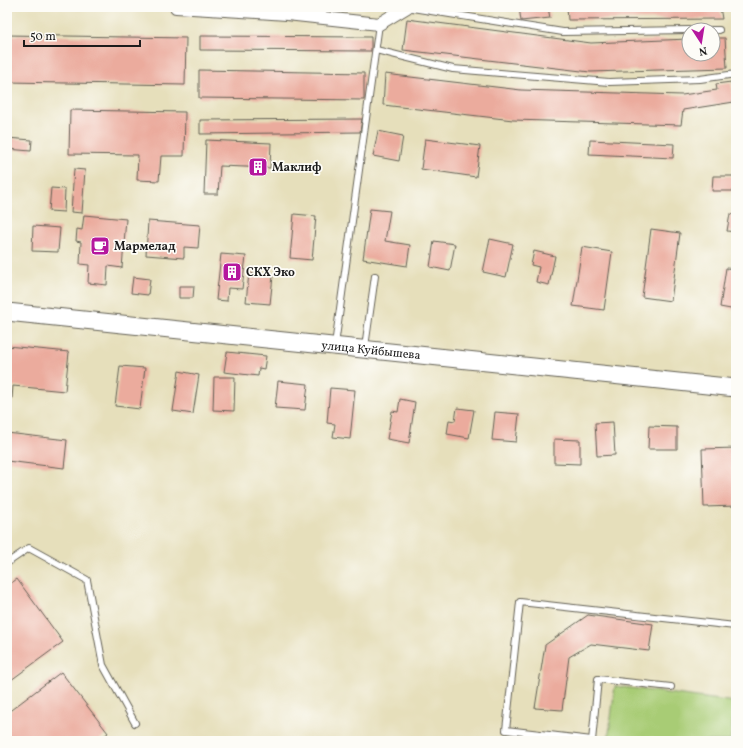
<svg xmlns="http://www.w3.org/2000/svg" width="743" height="748" font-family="Vollkorn,serif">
<rect width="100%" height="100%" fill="#fdfcf7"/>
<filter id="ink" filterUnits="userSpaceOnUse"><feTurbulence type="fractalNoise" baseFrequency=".025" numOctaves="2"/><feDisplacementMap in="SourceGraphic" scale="8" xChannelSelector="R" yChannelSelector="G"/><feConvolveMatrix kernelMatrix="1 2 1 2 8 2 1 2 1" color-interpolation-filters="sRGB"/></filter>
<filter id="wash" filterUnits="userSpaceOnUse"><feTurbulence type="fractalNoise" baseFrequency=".012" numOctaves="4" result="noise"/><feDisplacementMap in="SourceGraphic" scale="16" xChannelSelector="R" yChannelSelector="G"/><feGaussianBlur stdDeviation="0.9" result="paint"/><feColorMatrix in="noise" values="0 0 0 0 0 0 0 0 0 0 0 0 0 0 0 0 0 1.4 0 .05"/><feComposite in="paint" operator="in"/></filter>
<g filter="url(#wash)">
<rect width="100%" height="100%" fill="#e6dfbb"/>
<polygon fill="#a8cc75" stroke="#627448" points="615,686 735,702 730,741 608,741"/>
<g id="blocks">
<g fill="#ebab9d">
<polygon points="519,7 548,7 550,18 521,21"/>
<polygon points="567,7 720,7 722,19 568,20"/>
<polygon points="407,19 591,43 689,39 689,54 713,54 713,38 725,38 727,68 590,72 403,50"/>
<polygon points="7,35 186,38 185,85 7,82"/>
<polygon points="200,36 371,37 371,51 200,50"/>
<polygon points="199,70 364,73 364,100 199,98"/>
<polygon points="385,74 521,90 682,95 717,90 716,84 731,82 734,102 683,110 681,125 513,120 383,105"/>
<polygon points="70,110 185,112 184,156 161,156 159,181 137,180 138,155 69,154"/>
<polygon points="362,119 360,132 200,134 200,120"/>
<polygon points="378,131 403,136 399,161 373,156"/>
<polygon points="7,138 32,140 31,151 7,149"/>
<polygon points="425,139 480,146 476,177 421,169"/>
<polygon points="206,140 271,143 270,168 220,166 218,194 204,194"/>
<polygon points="590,140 674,144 673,158 589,154"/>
<polygon points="74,169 85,170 82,213 71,212"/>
<polygon points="713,176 736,176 736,191 712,191"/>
<polygon points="51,188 65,189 64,212 49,211"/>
<polygon points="370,209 390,211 385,241 410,245 407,266 363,259"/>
<polygon points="294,214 316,216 312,260 290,258"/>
<polygon points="730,214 736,215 736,232 727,231"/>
<polygon points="84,215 126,219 122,268 108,266 107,285 88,283 89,265 80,264 81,242 76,241 77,229 82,230"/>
<polygon points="148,221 200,225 198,248 184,247 184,258 146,255"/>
<polygon points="33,226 60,228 58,252 32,251"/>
<polygon points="651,229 680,233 671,301 642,297"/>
<polygon points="490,239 513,244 506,277 483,272"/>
<polygon points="434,241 455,244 450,271 430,267"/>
<polygon points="582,247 612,252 604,310 573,306"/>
<polygon points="534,251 555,256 549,285 536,282 539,267 531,265"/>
<polygon points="221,254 246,256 242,289 228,288 227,301 216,300"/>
<polygon points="726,268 736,269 736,310 720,307"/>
<polygon points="249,273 273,276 270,304 246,302"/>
<polygon points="133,277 150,279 148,295 131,293"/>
<polygon points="179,286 194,286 193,298 179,298"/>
<polygon points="7,346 69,352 65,391 13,386 12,399 7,398"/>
<polygon points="227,352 266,356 264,369 259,368 258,376 224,372"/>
<polygon points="120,366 145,368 140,409 115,406"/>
<polygon points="179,371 199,375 193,414 173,411"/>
<polygon points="214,377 235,377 234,411 213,410"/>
<polygon points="278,381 308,384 305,410 275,408"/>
<polygon points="330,388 355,390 350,439 333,437 335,424 327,423"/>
<polygon points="400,399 415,402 409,443 387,439 392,411 398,412"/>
<polygon points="457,408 474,410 469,438 447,434 449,420 455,421"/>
<polygon points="495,412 519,414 516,442 492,440"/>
<polygon points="613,422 615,455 597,456 595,423"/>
<polygon points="649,426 677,427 677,449 648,449"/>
<polygon points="7,433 67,440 64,468 7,461"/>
<polygon points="554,439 580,440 580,464 554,463"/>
<polygon points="736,448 736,506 704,507 702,449"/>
<polygon points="17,579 63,642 7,683 7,586"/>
<polygon points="588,615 653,624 649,651 591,644 569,657 562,710 535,708 545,645"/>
<polygon points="61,672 108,733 98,741 7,741 7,713"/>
</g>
</g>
</g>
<g filter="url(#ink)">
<use href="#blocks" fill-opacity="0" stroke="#636054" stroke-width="1"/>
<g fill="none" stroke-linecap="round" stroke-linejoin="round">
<g stroke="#636054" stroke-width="8">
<g id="lane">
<polyline points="406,7 563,32 689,30"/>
<polyline points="733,7 736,22"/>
<polyline points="709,30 719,30"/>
<polyline points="376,50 453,69 609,82 700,79 736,74"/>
<polyline points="335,345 379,24"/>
<polyline points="365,347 375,276"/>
<polyline points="7,563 29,548 87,580 103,665 135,723"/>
<polyline points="592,740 506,730 520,602 735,626"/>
<polyline points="592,741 598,679 671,687"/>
</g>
</g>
<g stroke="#636054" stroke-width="14">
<polyline id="street" points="176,7 287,14 379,24 407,7"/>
</g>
<g stroke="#636054" stroke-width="19">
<g id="secondary">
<path id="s1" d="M7 312 736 388"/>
</g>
</g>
<use href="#lane" stroke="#fff" stroke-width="6"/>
<use href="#street" stroke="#fff" stroke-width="12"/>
<use href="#secondary" stroke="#fff" stroke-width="17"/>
</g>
</g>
<defs>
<g id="building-square" transform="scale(1)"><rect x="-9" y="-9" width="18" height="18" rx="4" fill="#b5179e" stroke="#fdfcf7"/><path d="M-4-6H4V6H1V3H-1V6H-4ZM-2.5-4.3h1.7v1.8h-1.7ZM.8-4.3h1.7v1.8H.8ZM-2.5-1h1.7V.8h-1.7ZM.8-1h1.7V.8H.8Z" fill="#fff"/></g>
<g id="cafe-square" transform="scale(1)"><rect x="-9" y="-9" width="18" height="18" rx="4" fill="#b5179e" stroke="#fdfcf7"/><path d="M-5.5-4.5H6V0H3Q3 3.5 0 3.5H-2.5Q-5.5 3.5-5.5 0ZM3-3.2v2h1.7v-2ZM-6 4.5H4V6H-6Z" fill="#fff"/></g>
</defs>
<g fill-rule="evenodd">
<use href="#building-square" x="258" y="167"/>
<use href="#cafe-square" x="100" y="246"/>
<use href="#building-square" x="232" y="272"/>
</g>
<g text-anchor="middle" stroke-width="3.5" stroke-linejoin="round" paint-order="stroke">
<g font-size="12" font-weight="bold" fill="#1c1c1c" stroke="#fdfcf7" text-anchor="start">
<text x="272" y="171">Маклиф</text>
<text x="114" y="250">Мармелад</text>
<text x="246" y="276">СКХ Эко</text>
</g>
<g font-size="12" fill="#1c1c1c" stroke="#fdfcf7">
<text dy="4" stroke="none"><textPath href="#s1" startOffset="366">улица Куйбышева</textPath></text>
</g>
</g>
<rect width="743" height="748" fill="none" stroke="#fdfcf7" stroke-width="24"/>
<g transform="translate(701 42) rotate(168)"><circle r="19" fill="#fdfcf7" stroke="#a3a29f"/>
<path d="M0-3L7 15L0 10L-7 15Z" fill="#b5179e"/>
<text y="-6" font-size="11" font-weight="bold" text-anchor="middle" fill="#1c1c1c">N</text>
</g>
<path d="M24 40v6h116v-6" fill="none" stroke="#1c1c1c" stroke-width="2"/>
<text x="30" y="40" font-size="12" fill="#1c1c1c" stroke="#fdfcf7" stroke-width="3" paint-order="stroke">50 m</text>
</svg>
